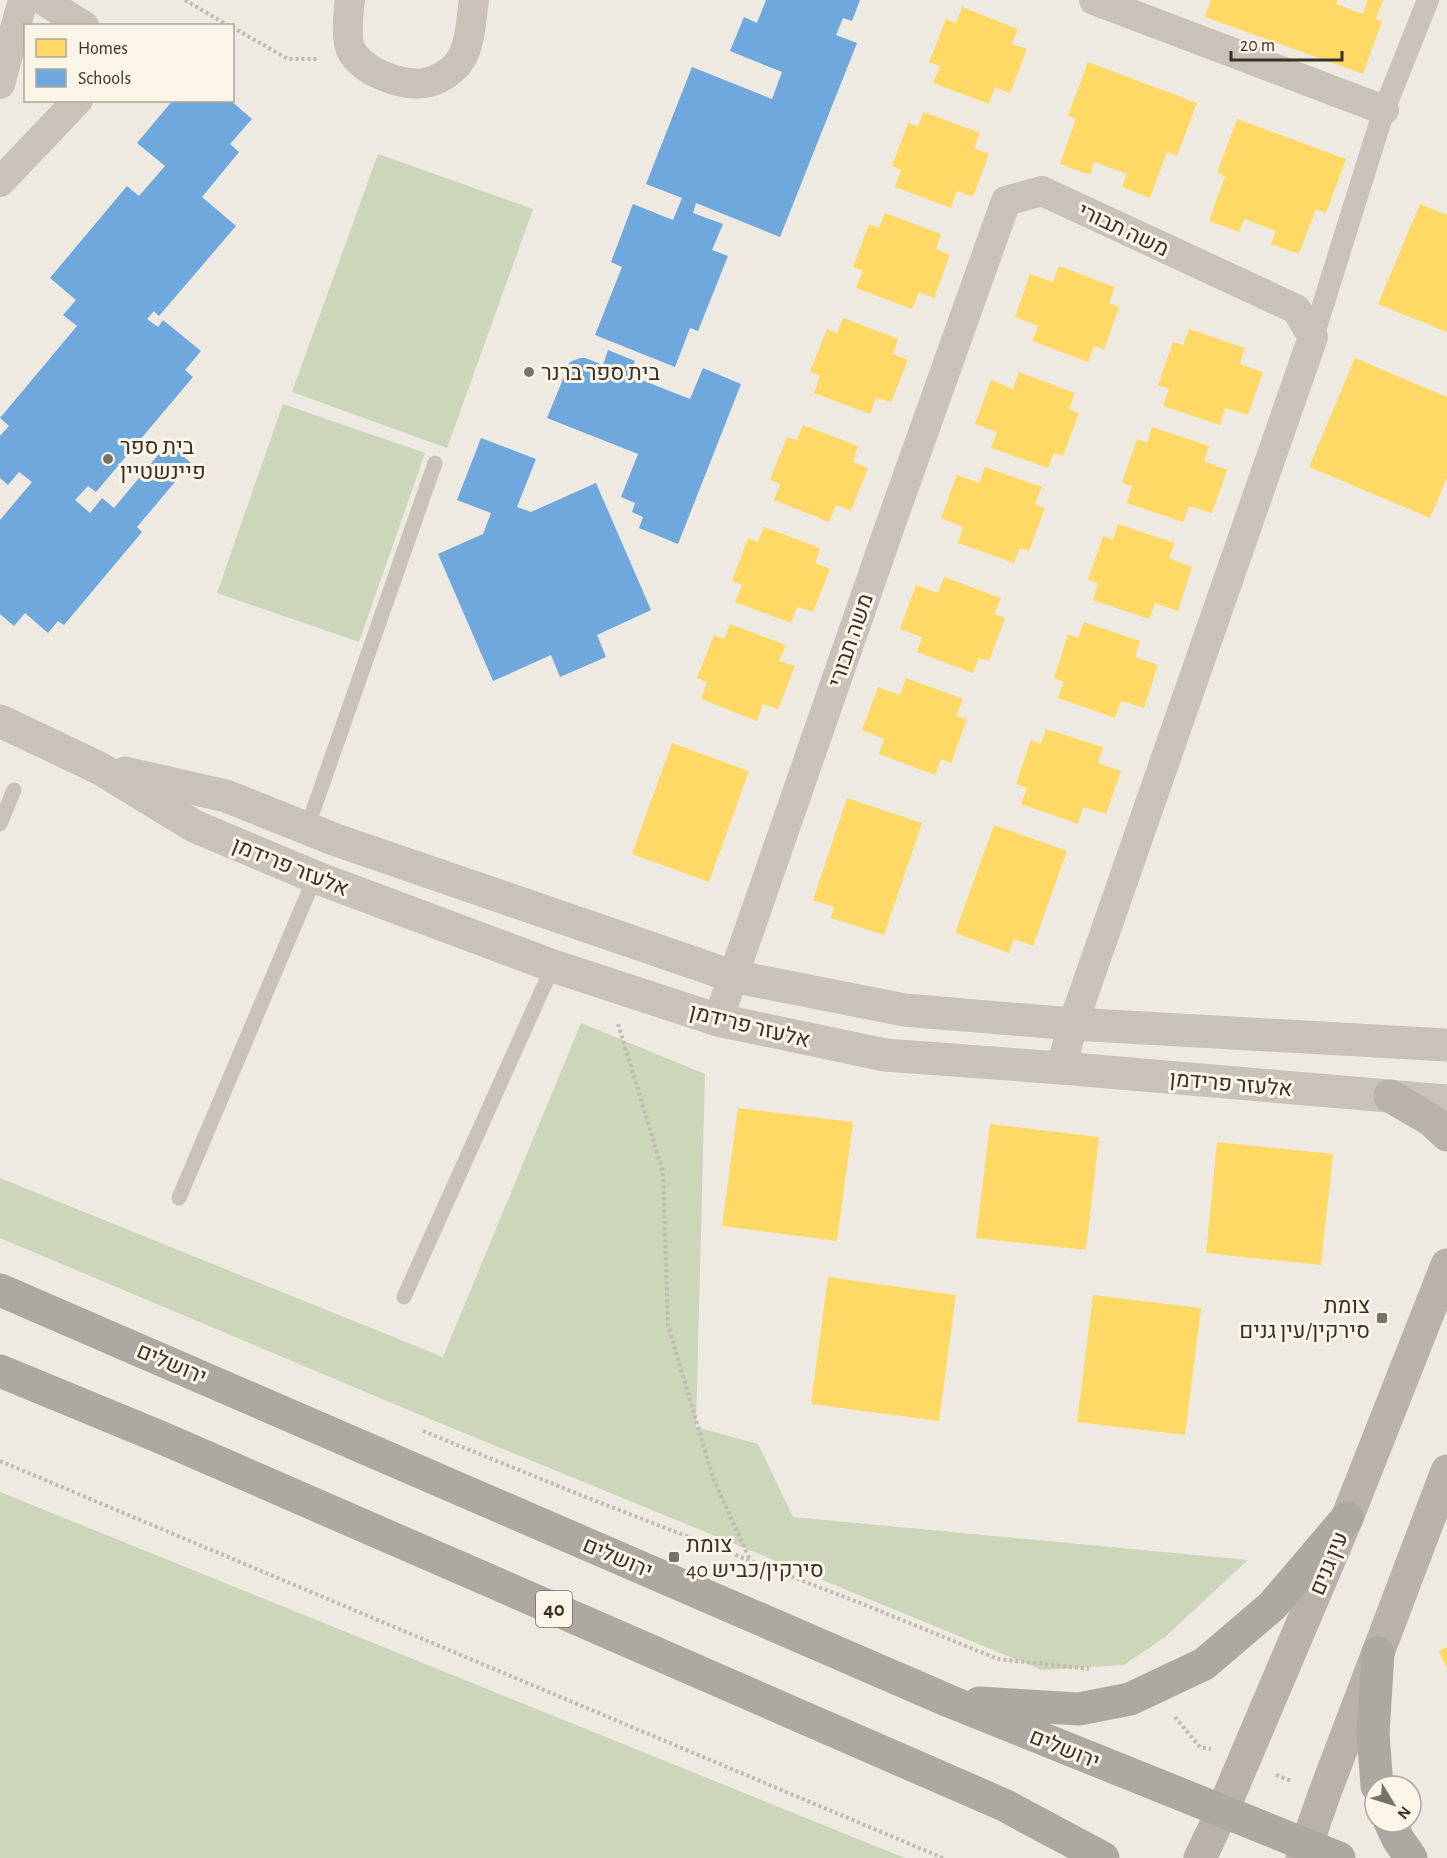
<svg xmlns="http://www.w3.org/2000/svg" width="1447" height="1858" font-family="'Alegreya Sans',Heebo,sans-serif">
<rect width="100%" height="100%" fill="#eeeae1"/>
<g fill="#ccd6b9">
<polygon points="378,154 533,209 447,448 292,392"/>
<polygon points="283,404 425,453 359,642 217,593"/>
<polygon points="581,1023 705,1074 696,1427 758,1444 793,1517 1248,1560 1165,1637 1124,1665 1042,1670 418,1414 0,1238 0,1178 443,1357"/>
<polygon points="0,1492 905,1858 0,1858"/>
</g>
<g fill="#ffd966">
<polygon points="1211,0 1338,0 1336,4 1363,14 1368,0 1383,0 1376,19 1382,21 1363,74 1205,17"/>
<polygon points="962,7 1018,29 1012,44 1027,49 1010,93 995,87 989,104 933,83 940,66 929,62 946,19 956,23"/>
<polygon points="1088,62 1197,103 1177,156 1167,152 1150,198 1122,187 1127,174 1094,162 1090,175 1060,164 1076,119 1068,116"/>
<polygon points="924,112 980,133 974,148 989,154 973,197 957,191 951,208 895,187 901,170 892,166 908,123 918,126"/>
<polygon points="1237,119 1346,159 1326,213 1316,209 1299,254 1271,244 1276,231 1244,219 1239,232 1209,221 1225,176 1217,173"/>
<polygon points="1420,204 1447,215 1447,332 1378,304"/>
<polygon points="885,213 941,234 936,249 950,255 934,298 919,292 912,309 856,288 863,271 853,267 869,224 879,228"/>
<polygon points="1059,266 1115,287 1109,303 1119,307 1104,350 1094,346 1088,362 1032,341 1038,326 1015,317 1030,274 1053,282"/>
<polygon points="843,318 898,339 893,354 908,360 891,402 876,398 870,414 814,393 820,376 810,372 827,329 837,333"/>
<polygon points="1189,329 1245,348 1240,364 1263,372 1248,415 1225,408 1220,425 1163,406 1169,389 1158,385 1173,342 1183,345"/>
<polygon points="1355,358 1447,397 1447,478 1430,518 1309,467"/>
<polygon points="1019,372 1075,393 1069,409 1079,413 1063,456 1054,453 1048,468 991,448 997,432 975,424 991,380 1013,389"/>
<polygon points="803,425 858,446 853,462 868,468 851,511 836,505 829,522 774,500 780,484 770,480 787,437 797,440"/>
<polygon points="1152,427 1209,446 1204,461 1227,470 1212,513 1189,506 1183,522 1127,503 1132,486 1122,483 1137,439 1147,443"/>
<polygon points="985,467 1042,487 1035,504 1045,508 1029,551 1020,548 1014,563 958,543 963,527 941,518 957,475 979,483"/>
<polygon points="1118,524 1175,543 1169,558 1192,567 1178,611 1155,603 1149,619 1093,600 1098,583 1088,580 1103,536 1113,540"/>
<polygon points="764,527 820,548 815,563 830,569 813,612 797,607 791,623 735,602 742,585 732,581 748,538 758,542"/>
<polygon points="944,577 1001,598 994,614 1005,618 989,661 979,658 973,673 917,652 922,637 900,629 916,585 938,593"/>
<polygon points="1084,622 1140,641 1135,657 1158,665 1144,708 1121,701 1115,718 1058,698 1064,682 1054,678 1068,634 1078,638"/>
<polygon points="730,624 786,645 779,661 795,666 778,709 763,704 757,721 701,699 707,682 697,678 714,635 724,639"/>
<polygon points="906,678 963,699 956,716 967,719 951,763 941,759 935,775 879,754 884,739 862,730 878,687 900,695"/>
<polygon points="1046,729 1103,747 1098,763 1121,771 1106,814 1083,807 1078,824 1021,804 1027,788 1016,784 1031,740 1041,744"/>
<polygon points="672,743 749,771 709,882 632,854"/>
<polygon points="847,798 922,823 884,935 831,918 834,907 813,900"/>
<polygon points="994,825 1067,851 1033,946 1014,939 1009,953 955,933"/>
<polygon points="738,1108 853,1122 837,1241 722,1226"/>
<polygon points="990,1124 1099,1137 1086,1250 976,1238"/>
<polygon points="1217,1142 1333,1154 1321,1265 1206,1253"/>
<polygon points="828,1277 956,1295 939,1421 811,1404"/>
<polygon points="1093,1295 1201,1308 1185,1435 1077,1422"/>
<polygon points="1447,1647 1447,1669 1439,1651"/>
</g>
<g fill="#6fa8dc">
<polygon points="766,0 860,0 852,21 843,18 836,35 857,43 780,237 696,203 693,213 723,224 712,250 728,256 698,331 690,328 675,367 595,335 622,267 611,262 633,204 673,220 682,198 646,184 692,67 772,99 782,72 730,51 744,17 757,23"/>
<polygon points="173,100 230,100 252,119 230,144 239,152 202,197 236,226 159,316 154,311 147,319 158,327 163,320 201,351 185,370 193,377 96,492 88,486 75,500 90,513 102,498 114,508 168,443 191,463 137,527 142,532 64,625 58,621 48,633 25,613 14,626 0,614 0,520 32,482 19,472 8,485 0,478 0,436 9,426 0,418 77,326 63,315 76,300 50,278 127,186 139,196 165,166 137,143"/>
<polygon points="608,350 635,361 629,375 690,399 703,368 741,384 678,544 639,528 643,517 632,512 635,503 621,497 638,454 547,418 570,362 580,358 585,358 603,365"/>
<polygon points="481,438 536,459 517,507 531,512 596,483 651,610 597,635 606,657 560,677 551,655 493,681 438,554 483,534 491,513 457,500"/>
</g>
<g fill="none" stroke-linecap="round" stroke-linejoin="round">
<g stroke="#c0bab2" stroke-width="4" stroke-dasharray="3 3" stroke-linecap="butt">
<polyline points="185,0 229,26"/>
<polyline points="232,27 288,59 319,59"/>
<polyline points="618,1024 663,1172 668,1325 713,1478 750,1560"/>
<polyline points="423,1431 588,1498 860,1603 998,1659 1089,1669"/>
<polyline points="0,1461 943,1858"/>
<polyline points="1175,1717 1200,1747 1211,1749"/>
<polyline points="1276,1775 1291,1781"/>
</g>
<g stroke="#c8c2b9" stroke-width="15">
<polyline points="0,824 14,790"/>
<polyline points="307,828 435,463"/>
<polyline points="179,1198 315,877"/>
<polyline points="404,1297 553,966"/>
</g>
<polyline stroke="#c8c2b9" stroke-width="22" points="1313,337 1384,110 1428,0"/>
<g stroke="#c8c2b9" stroke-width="30">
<polyline points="43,0 84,26"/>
<path d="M350 0C348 11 346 41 351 50 362 72 401 86 424 83 438 81 454 71 461 59 471 43 471 18 474 0"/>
<polyline points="1094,0 1384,110"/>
<polyline points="0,84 23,0"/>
<polyline points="0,182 78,100"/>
<polyline points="718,1020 891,523 1006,201 1042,191 1296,309 1313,337 1073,1024 1061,1068"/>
</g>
<g stroke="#c8c2b9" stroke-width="33">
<polyline points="0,721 99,768 194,826 315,877 553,966 718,1020 885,1055 1061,1068 1447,1101"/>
<polyline points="125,773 226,796 336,840 732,976 904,1010 1073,1024 1447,1045"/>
</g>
<g stroke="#b8b2aa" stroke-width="33">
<polyline points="1390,1096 1431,1120 1447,1135"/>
<polyline points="1200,1858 1222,1812 1347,1518 1447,1265"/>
<polyline points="1302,1858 1324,1795 1447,1471"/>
</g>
<g stroke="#ada8a0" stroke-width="33">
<polyline points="0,1290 949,1701 1339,1858"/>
<polyline points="0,1371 160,1437 1004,1805 1103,1858"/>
<polyline points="979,1703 1079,1709 1130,1699 1204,1664 1272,1606 1347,1518"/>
<polyline points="1377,1786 1373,1734 1378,1653"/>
<polyline points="1390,1822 1398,1839 1411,1858"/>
</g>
</g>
<g fill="#787168" stroke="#fbf5e8" stroke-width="2">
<circle cx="529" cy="372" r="6"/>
<circle cx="108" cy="459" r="6"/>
<rect x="1376" y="1312" width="12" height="12" rx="3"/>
<rect x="668" y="1551" width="12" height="12" rx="3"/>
</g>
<g text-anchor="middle" stroke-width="6" stroke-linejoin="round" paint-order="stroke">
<rect fill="#fbf5e8" stroke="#736b61" stroke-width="1.5" x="536" y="1591" width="36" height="36" rx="4.5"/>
<g font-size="21" font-weight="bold" fill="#393027">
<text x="554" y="1616">40</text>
</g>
<g font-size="22" fill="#393027" stroke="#fbf5e8">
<text transform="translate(1124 229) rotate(25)" y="8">משה תבורי</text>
<text transform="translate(850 640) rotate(-71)" y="8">משה תבורי</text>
<text transform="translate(291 866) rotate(22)" y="8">אלעזר פרידמן</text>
<text transform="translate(750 1025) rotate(14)" y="8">אלעזר פרידמן</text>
<text transform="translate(1231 1083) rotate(5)" y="8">אלעזר פרידמן</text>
<text transform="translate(172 1363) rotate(23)" y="8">ירושלים</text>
<text transform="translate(618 1557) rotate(23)" y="8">ירושלים</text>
<text transform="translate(1328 1563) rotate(-67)" y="8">עין גנים</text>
<text transform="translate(1065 1748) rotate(22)" y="8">ירושלים</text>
</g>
<g font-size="22" fill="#393027" stroke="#fbf5e8" text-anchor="start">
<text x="541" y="380">בית ספר ברנר</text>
<text x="120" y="454">בית ספר<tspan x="120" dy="25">פיינשטיין</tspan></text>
<text x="1370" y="1313" text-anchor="end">צומת<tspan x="1370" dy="25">סירקין/עין גנים</tspan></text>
<text x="686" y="1552">צומת<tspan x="686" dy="25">סירקין/כביש 40</tspan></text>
</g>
</g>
<rect x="24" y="24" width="210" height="78" fill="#fbf5e8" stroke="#ada69b" stroke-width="1.5"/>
<rect x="36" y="39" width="30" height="18" fill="#ffd966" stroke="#ada69b" stroke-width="1.5"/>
<text x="78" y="54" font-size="18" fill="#393027">Homes</text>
<rect x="36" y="69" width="30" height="18" fill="#6fa8dc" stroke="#ada69b" stroke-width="1.5"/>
<text x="78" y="84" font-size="18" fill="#393027">Schools</text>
<g transform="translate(1393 1804) rotate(128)"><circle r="28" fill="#fbf5e8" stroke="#ada69b" stroke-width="1.5"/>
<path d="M0-4.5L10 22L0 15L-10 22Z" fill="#787168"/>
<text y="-9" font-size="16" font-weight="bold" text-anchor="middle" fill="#393027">N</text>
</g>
<path d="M1231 51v9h111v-9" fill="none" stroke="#393027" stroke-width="3"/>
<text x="1240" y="51" font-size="18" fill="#393027" stroke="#fbf5e8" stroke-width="4.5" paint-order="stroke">20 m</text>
</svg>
